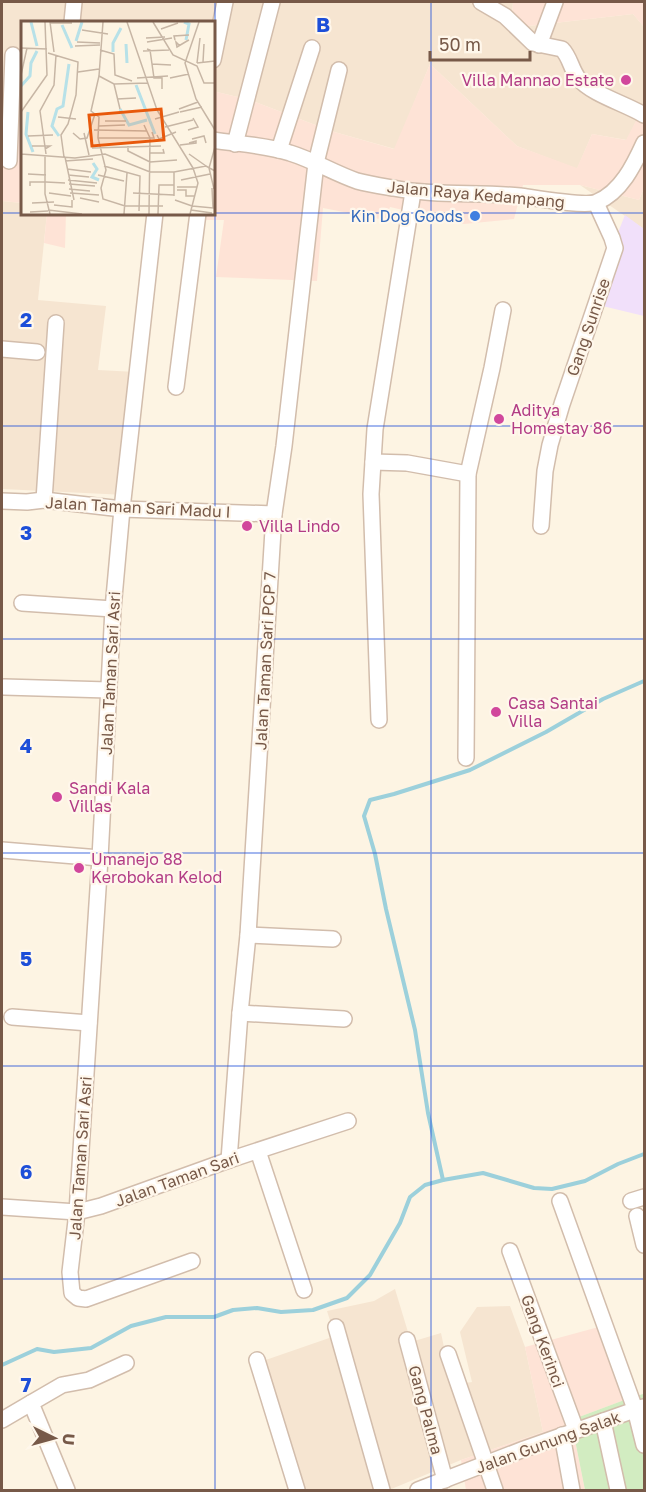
<svg xmlns="http://www.w3.org/2000/svg" width="646" height="1492" font-family="'Golos Text',sans-serif">
<rect width="100%" height="100%" fill="#fdf4e3"/>
<g fill="#f6e5d1">
<polygon points="2,2 513,2 511,28 633,14 644,27 644,105 627,140 592,134 577,169 517,146 430,64 395,149 331,131 250,100 213,91 213,22 22,22 22,117 2,120"/>
<polygon points="580,185 639,200 644,188 644,229"/>
<polygon points="2,201 22,203 22,213 47,213 38,300 106,306 98,370 136,372 126,495 2,489"/>
<polygon points="395,1289 411,1342 441,1333 452,1385 472,1382 460,1332 477,1307 510,1306 525,1347 543,1432 461,1460 389,1490 294,1490 257,1363 335,1336 327,1311 374,1301"/>
</g>
<g fill="#fee3d6">
<polygon points="513,2 644,2 644,27 633,14 511,28"/>
<polygon points="430,64 517,146 577,168 592,134 626,140 644,105 644,188 639,200 580,185 523,185 514,219 464,224 390,207 385,220 323,208 317,281 216,277 224,220 195,220 196,213 213,213 213,91 250,100 331,131 394,149"/>
<polygon points="22,117 22,203 2,201 2,120"/>
<polygon points="47,213 66,213 65,248 44,243"/>
<polygon points="606,1325 627,1399 571,1420 585,1490 466,1490 461,1460 543,1432 525,1347"/>
</g>
<polygon fill="#f1e0fa" points="625,215 644,229 644,316 590,303"/>
<polygon fill="#d2ecc1" points="643,1394 644,1400 644,1490 585,1490 571,1420 627,1399"/>
<g fill="none" stroke-linecap="round" stroke-linejoin="round">
<g stroke="#9cd0db" stroke-width="4">
<polyline points="443,1180 428,1113 415,1030 386,909 375,854 364,816 370,800 394,794 470,770 546,732 603,699 644,681"/>
<polyline points="2,1365 37,1349 54,1352 91,1348 131,1326 166,1317 214,1317 233,1310 257,1308 281,1312 313,1310 347,1298 370,1275 400,1223 410,1197 425,1185 443,1180 483,1173 534,1188 552,1189 585,1181 618,1164 644,1154"/>
</g>
<g stroke="#d2bdac" stroke-width="18">
<g id="minor">
<path d="M481 2 505 16 533 43 562 49C570 57 571 69 578 78 593 95 624 103 644 115"/>
<polyline points="72,22 74,2"/>
<polyline points="539,45 555,2"/>
<polyline points="213,60 225,2"/>
<path d="M213 140C238 144 266 145 290 153 313 160 334 173 357 181 368 184 381 186 393 188 435 196 478 192 520 196 535 198 586 207 597 202 621 192 634 165 644 143"/>
<polyline points="235,144 272,2"/>
<polyline points="279,150 312,48"/>
<polyline points="9,161 13,55"/>
<polyline points="155,213 122,509 113,609 100,858 77,1212 70,1272 72,1293 78,1298 86,1299 192,1261"/>
<polyline points="2,349 37,352"/>
<polyline points="176,387 198,213"/>
<polyline points="373,462 407,463 468,474"/>
<polyline points="44,500 56,323"/>
<polyline points="2,501 27,502 44,500 122,509 274,514"/>
<polyline points="541,526 545,471 550,445 562,404 615,248 612,238 596,203"/>
<polyline points="22,603 113,609"/>
<polyline points="4,687 108,690"/>
<polyline points="379,720 371,494 375,429 413,192"/>
<polyline points="466,758 468,474 492,368 503,310"/>
<polyline points="2,850 100,858"/>
<polyline points="248,935 333,939"/>
<polyline points="240,1013 344,1019"/>
<polyline points="12,1017 89,1023"/>
<polyline points="258,1151 304,1290"/>
<polyline points="229,1160 240,1013 248,935 274,514 284,446 316,163 339,70"/>
<polyline points="560,1201 635,1409 644,1445"/>
<polyline points="631,1201 644,1197"/>
<polyline points="2,1207 77,1212 101,1206 229,1160 348,1121"/>
<polyline points="637,1216 644,1245"/>
<polyline points="510,1251 576,1430"/>
<polyline points="336,1327 382,1490"/>
<polyline points="407,1340 445,1480"/>
<polyline points="448,1354 495,1490"/>
<polyline points="257,1360 297,1490"/>
<polyline points="2,1420 31,1403"/>
<polyline points="603,1421 618,1490"/>
<polyline points="562,1435 572,1490"/>
<polyline points="67,1490 31,1403 62,1385 89,1380 126,1363"/>
<polyline points="418,1490 524,1449 643,1407"/>
</g>
</g>
<use href="#minor" stroke="#fff" stroke-width="15"/>
</g>
<path fill="none" stroke="#1d4ed8" stroke-width="1.5" stroke-opacity="0.55" d="M215 2V1490M431 2V1490M2 213H644M2 426H644M2 639H644M2 853H644M2 1066H644M2 1279H644"/>
<g fill="#d1479c" stroke="#fff7eb" stroke-width="2">
<circle cx="626" cy="80" r="6"/>
<circle cx="499" cy="419" r="6"/>
<circle cx="247" cy="526" r="6"/>
<circle cx="496" cy="712" r="6"/>
<circle cx="57" cy="797" r="6"/>
<circle cx="79" cy="868" r="6"/>
</g>
<circle fill="#3f7fe0" stroke="#fff7eb" stroke-width="2" cx="475" cy="216" r="6"/>
<g text-anchor="middle" stroke-width="4.5" stroke-linejoin="round" paint-order="stroke">
<g font-size="16" fill="#b23c85" stroke="#fff7eb" text-anchor="start">
<text x="614" y="86" text-anchor="end">Villa Mannao Estate</text>
<text x="511" y="416">Aditya<tspan x="511" dy="18">Homestay 86</tspan></text>
<text x="259" y="532">Villa Lindo</text>
<text x="508" y="709">Casa Santai<tspan x="508" dy="18">Villa</tspan></text>
<text x="69" y="794">Sandi Kala<tspan x="69" dy="18">Villas</tspan></text>
<text x="91" y="865">Umanejo 88<tspan x="91" dy="18">Kerobokan Kelod</tspan></text>
</g>
<g font-size="16" fill="#775948" stroke="#fff7eb">
<text transform="translate(476 194) rotate(5)" y="6">Jalan Raya Kedampang</text>
<text transform="translate(588 327) rotate(-71)" y="6">Gang Sunrise</text>
<text transform="translate(138 507) rotate(3)" y="6">Jalan Taman Sari Madu I</text>
<text transform="translate(265 661) rotate(-87)" y="6">Jalan Taman Sari PCP 7</text>
<text transform="translate(110 673) rotate(-87)" y="6">Jalan Taman Sari Asri</text>
<text transform="translate(80 1158) rotate(-86)" y="6">Jalan Taman Sari Asri</text>
<text transform="translate(177 1179) rotate(-20)" y="6">Jalan Taman Sari</text>
<text transform="translate(543 1341) rotate(70)" y="6">Gang Kerinci</text>
<text transform="translate(426 1410) rotate(75)" y="6">Gang Palma</text>
<text transform="translate(548 1442) rotate(-20)" y="6">Jalan Gunung Salak</text>
</g>
<g font-size="16" fill="#366cbe" stroke="#fff7eb" text-anchor="end">
<text x="463" y="222">Kin Dog Goods</text>
</g>
</g>
<g transform="translate(21 21)">
<rect width="194" height="194" fill="#fdf4e3"/>
<path fill="none" stroke="#b7e1e8" stroke-width="3" d="M10 1 16 25M163 1 168 3 165 19M41 4 51 27M55 20 61 1M105 23 106 42M92 31V22L100 7M115 64 134 113M0 65 9 55 10 42 16 30M99 88 108 104 126 99M7 91 5 113 12 131M38 115 31 105 36 88 42 85 48 43M72 142 76 148 71 156 78 159"/>
<path fill="none" stroke="#c7b6a5" stroke-width="1.5" d="M29 1 33 31M82 1 78 55 70 90 78 96 77 117 85 149 80 167 82 178 104 185H142M106 1 136 89 172 147M132 1 152 34 176 45 183 62H194M178 1 164 42 175 78 194 109M29 2H51M140 8 157 2M61 9 87 13M125 17 144 16M154 19 153 15 168 14M56 21 79 22M126 21 151 17M54 25 79 24M159 25 155 21 156 26 166 20 168 19M0 27 26 28M126 28 129 29 133 57H141V68M79 29 93 33 94 54 111 60M122 30 148 29M27 32 57 41 55 74 47 103 40 114 43 136M182 41 183 23M176 42 179 17M176 42 194 40M131 43 150 44M57 51 78 48M0 54 6 27M78 55 93 63 127 62M116 57 147 55M149 57 168 53M93 63 99 88M96 78 115 77M158 88 177 81M0 91 26 54 24 1M159 91 181 86M37 96 55 98M134 98 158 91M84 100H105M123 104 129 117 128 193M78 105 104 104M144 106 172 99M73 109 126 110M167 109 177 106 172 97M52 112 59 118 66 117 74 93M63 112 68 134M136 114 138 118 155 111M7 115 32 114M77 117H133L131 111M171 118 183 115 185 122M159 124 175 122V120L168 122M11 125H29L24 128M107 125V130L129 141M0 127V171M71 127 140 125M129 132H143L142 128M0 133 54 137 84 133 129 151H153L185 145 194 150M25 133 19 90 33 64 35 34M168 133 185 145M24 135V173L29 193M44 136 53 179M44 140 72 138M129 141 156 139M83 145 119 155 118 190M46 148 70 151M153 151V175M7 153 25 154M47 154 68 156M77 154 103 160M47 159 76 162M160 159 189 153M25 161 44 162M48 163 74 165M9 165V161H25M156 166H176M48 168 69 170M193 168 188 147 194 126M156 169H165V175H173M28 172 50 175M49 172 78 174M112 172 153 174M59 177 78 181M154 179 171 185 192 187 191 167M11 182 33 181M33 184 51 186V179M27 189 61 193M170 189 191 192M9 191 27 190M103 193 106 152M137 193 138 164H153M169 193 177 162 172 147"/>
<path fill="#e8590c" fill-opacity="0.15" stroke="#e8590c" stroke-width="3" d="M140 88 143 119 71 125 68 94Z"/>
<rect width="194" height="194" fill="none" stroke="#775948" stroke-width="3"/>
</g>
<g font-size="20" text-anchor="middle" font-weight="bold" fill="#1d4ed8" stroke="#fff7eb" stroke-width="4.5" stroke-linejoin="round" paint-order="stroke">
<text x="323" y="32">B</text>
<text x="26" y="327">2</text>
<text x="26" y="540">3</text>
<text x="26" y="753">4</text>
<text x="26" y="966">5</text>
<text x="26" y="1179">6</text>
<text x="26" y="1392">7</text>
</g>
<rect width="646" height="1492" fill="none" stroke="#775948" stroke-width="6"/>
<g transform="translate(54 1438) rotate(95)" stroke="#fff7eb" stroke-width="4.5" paint-order="stroke">
<path d="M0-4.5L10 22L0 15L-10 22Z" fill="#775948"/>
<text y="-9" font-size="16" font-weight="bold" text-anchor="middle" fill="#775948">U</text>
</g>
<path d="M430 51v9h100v-9" fill="none" stroke="#775948" stroke-width="3"/>
<text x="439" y="51" font-size="18" fill="#775948" stroke="#fff7eb" stroke-width="4.5" paint-order="stroke">50 m</text>
</svg>
